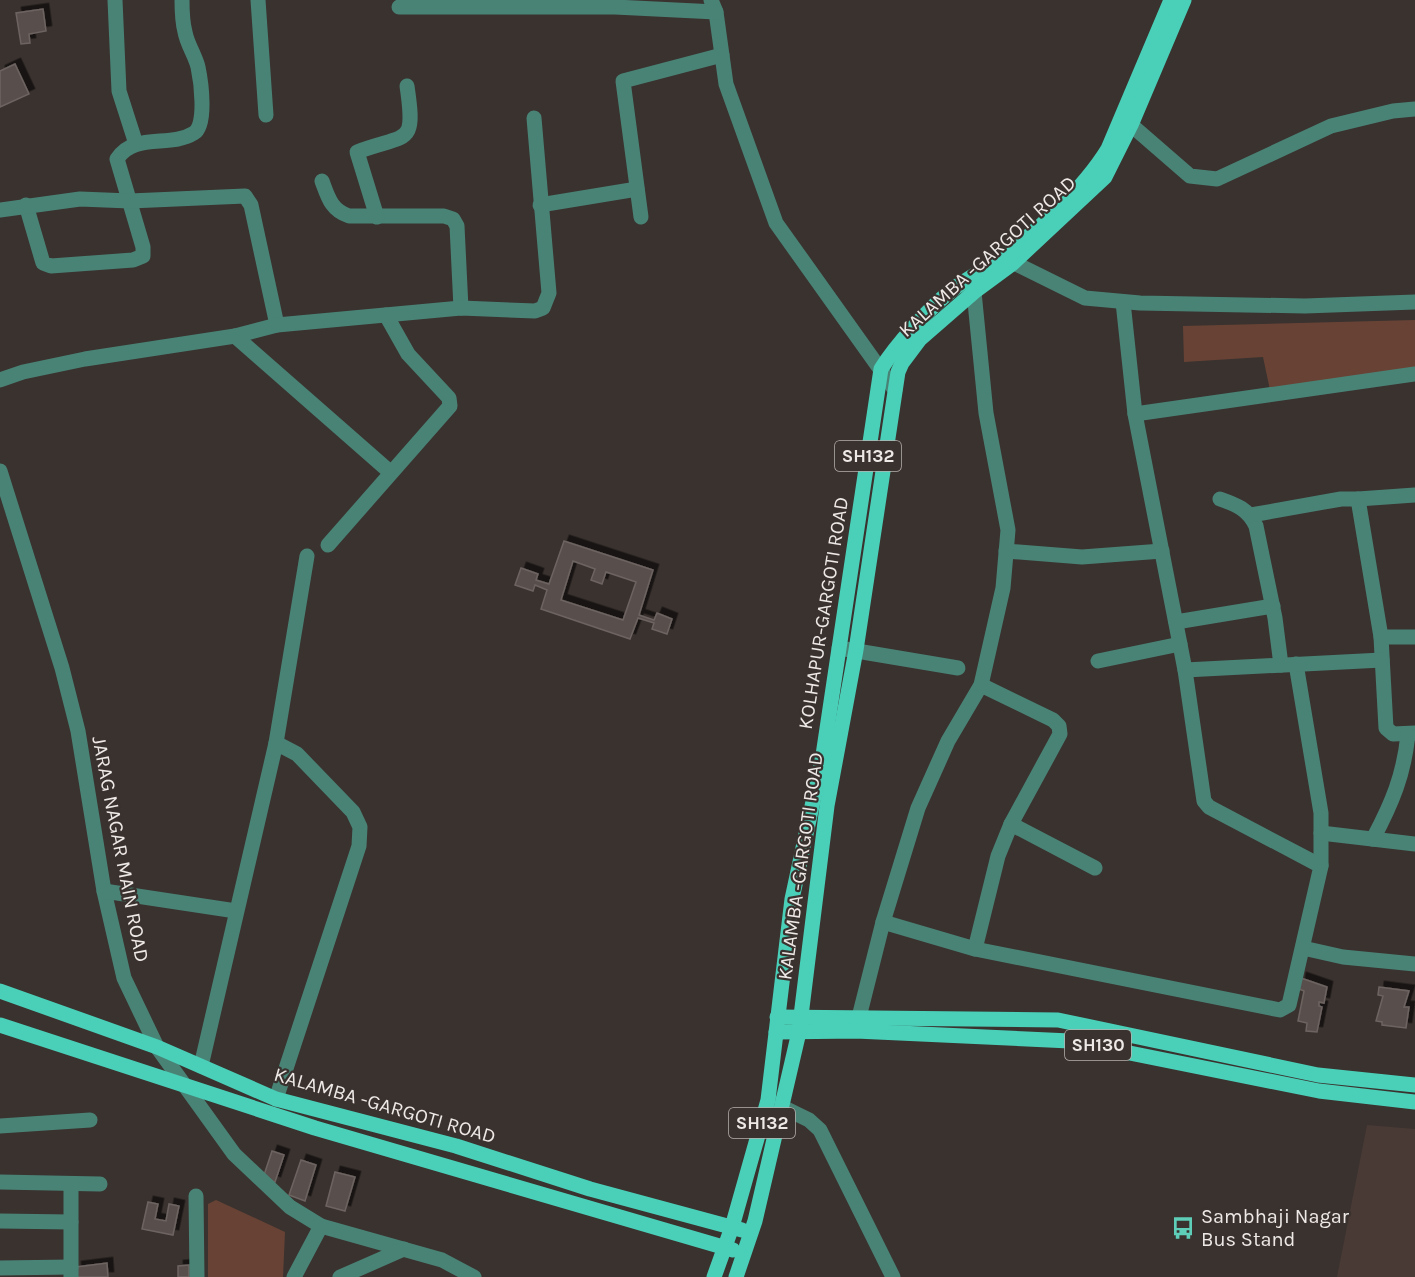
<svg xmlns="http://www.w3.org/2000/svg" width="1415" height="1277" font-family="Karla,sans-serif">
<defs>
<filter id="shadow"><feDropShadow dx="5.5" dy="-5.5" stdDeviation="0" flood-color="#0009"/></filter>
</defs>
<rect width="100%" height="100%" fill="#3a322f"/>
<polygon fill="#493a35" points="1367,1125 1415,1129 1415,1277 1337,1277"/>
<g fill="#684335">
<polygon points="1415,320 1415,369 1270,390 1263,357 1184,362 1183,326"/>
<polygon points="216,1200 285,1232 283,1277 208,1277 208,1204"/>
</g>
<g fill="#59504d" stroke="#6d6461" stroke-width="1.5" fill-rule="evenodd" filter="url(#shadow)">
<polygon points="43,9 46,31 29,34 30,43 21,44 16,13"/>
<polygon points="15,64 29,94 0,107 0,71"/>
<path d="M564 541 653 570 639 615 654 620 657 613 672 619 667 634 652 629 654 623 638 618 630 639 541 609 547 590 535 585 533 591 515 585 521 568 538 574 536 580 549 584ZM573 561 595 569 591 580 602 584 606 572 636 582 623 620 561 600Z"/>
<polygon points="1301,978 1327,987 1324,1003 1319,1002 1319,1006 1322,1007 1317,1032 1306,1031 1307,1023 1298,1021 1304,991 1299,989"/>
<polygon points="1379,987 1409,991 1404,1007 1409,1007 1406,1028 1382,1025 1382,1022 1376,1021 1383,996 1378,995"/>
<polygon points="272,1151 284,1155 275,1182 263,1178"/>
<polygon points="301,1160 316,1165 305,1201 289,1195"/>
<polygon points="335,1172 355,1177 345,1211 326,1206"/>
<polygon points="148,1202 158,1204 155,1219 166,1221 169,1204 179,1206 173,1235 142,1229"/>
<polygon points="107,1263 108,1277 77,1277 76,1267"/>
<polygon points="189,1265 189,1277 178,1277 178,1266"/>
</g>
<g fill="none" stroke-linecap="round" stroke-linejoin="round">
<g stroke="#498376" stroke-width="15">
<polyline points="115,0 119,91 136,144"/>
<polyline points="258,0 266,115"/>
<polyline points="711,0 716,12 726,84 776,223 895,390"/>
<polyline points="399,7 615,7 716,12"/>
<polyline points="1122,117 1190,176 1217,179 1331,126 1393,111 1415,109"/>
<path d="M322 181C328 197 331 210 349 216H444L453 219 457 226 461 308"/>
<path d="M26 205 43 263 51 266 133 260 143 256V247L117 159C134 132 170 148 194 133 207 125 201 81 198 67 195 55 187 44 185 32 182 21 182 11 182 0"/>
<polyline points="540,205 637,189"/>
<polyline points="0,210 80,199 130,201 245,196 251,205 277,325"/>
<path d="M377 217 357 152C408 133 416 147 407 86"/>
<polyline points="641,217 623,81 722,55"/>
<polyline points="1002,257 1085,298 1140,303 1305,306 1415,302"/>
<polyline points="235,336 390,472"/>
<polyline points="0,380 23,372 85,359 235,336 277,325 461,308 535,311 543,308 549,293 534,118"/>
<polyline points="1135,414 1415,374"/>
<polyline points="0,471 62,668 78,731 104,891 124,978 157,1047 234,1154 290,1207 321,1226 442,1260 474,1277"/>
<path d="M1220 499C1237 505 1248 509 1256 526L1275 618 1281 665"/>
<polyline points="1358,499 1415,495"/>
<polyline points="1251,515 1341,499 1358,499 1381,637 1386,728 1393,734 1415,733"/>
<polyline points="328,545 450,406 449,398 408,354 386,315"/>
<polyline points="1006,551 1082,557 1162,551"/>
<polyline points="1176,622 1273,606"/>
<polyline points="1381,637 1415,637"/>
<polyline points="839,648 958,668"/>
<polyline points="1098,661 1180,644"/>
<polyline points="1296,664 1321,813 1321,866"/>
<polyline points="1185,670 1382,660"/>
<polyline points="276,743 297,754 353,812 360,827 359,846 276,1099"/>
<polyline points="1011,824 1095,868"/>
<polyline points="1321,833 1415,844"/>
<path d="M1373 839C1392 803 1404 775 1408 734"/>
<polyline points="104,891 236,911"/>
<polyline points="883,922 918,808 948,741 981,685 1003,588 1008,530 986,413 974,292"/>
<polyline points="1303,948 1343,957 1415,964"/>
<polyline points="975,949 998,856 1011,824 1060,734 1059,726 1053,720 981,685"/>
<polyline points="856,1029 883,922 975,949 1280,1010 1289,1005 1321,866 1209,807 1204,801 1185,670 1135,414 1123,302"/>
<polyline points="201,1066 276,743 307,556"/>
<polyline points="770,1101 809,1120 820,1130 893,1277"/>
<polyline points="0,1126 90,1120"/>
<polyline points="0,1182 100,1184"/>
<polyline points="196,1196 197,1277"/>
<polyline points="0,1221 71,1222"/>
<polyline points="0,1268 71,1267"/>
<polyline points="71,1277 71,1184"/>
<polyline points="294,1277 321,1226"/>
<polyline points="340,1277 404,1249"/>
</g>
<g stroke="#4ad0b8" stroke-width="15">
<polyline points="0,991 157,1047 276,1099 456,1146 590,1189 742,1230"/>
<polyline points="777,1017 1058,1020 1318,1075 1415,1085"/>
<polyline points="0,1025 315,1128 733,1250"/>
<polyline points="776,1032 856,1031 1070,1041 1319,1091 1415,1102"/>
<path d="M714 1277 732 1227 768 1100 792 899 823 755 881 369C896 345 930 307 952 290 968 278 986 269 1002 257 1039 230 1084 188 1108 149L1171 0"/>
<polyline points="736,1277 755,1221 799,1032 827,806 856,650 898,372 902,363 920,339 974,292 1012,264 1105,177 1131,125 1184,0"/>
</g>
</g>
<defs>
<g id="bus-bare" transform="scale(1.8)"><path d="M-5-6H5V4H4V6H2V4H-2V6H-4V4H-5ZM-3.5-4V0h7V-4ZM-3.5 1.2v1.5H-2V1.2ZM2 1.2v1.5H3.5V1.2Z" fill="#5eceb8" stroke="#3a322f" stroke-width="2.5" paint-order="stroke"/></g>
</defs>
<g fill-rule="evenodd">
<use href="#bus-bare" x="1183" y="1228"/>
</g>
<g text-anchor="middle" stroke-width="4.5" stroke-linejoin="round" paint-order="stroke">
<g fill="#3a322f" stroke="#b8b2b0" stroke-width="1.5">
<rect x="835" y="441" width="66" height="30" rx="4.5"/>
<rect x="1065" y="1030" width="66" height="30" rx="4.5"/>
<rect x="729" y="1108" width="66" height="30" rx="4.5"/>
</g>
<g font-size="18" font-weight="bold" fill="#eee9e7">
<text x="868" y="462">SH132</text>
<text x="1098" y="1051">SH130</text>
<text x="762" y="1129">SH132</text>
</g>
<g font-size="20" fill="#eee9e7" stroke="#3a322f">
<text transform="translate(987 256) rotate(-42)" y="7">KALAMBA -GARGOTI ROAD</text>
<text transform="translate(823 613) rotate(-81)" y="7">KOLHAPUR-GARGOTI ROAD</text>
<text transform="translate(121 849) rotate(79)" y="7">JARAG NAGAR MAIN ROAD</text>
<text transform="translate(800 866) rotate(-82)" y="7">KALAMBA -GARGOTI ROAD</text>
<text transform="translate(385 1105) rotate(16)" y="7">KALAMBA -GARGOTI ROAD</text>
</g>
<g font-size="20" fill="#eee9e7" stroke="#3a322f" text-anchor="start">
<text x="1201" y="1223">Sambhaji Nagar<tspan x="1201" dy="23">Bus Stand</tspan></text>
</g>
</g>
</svg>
